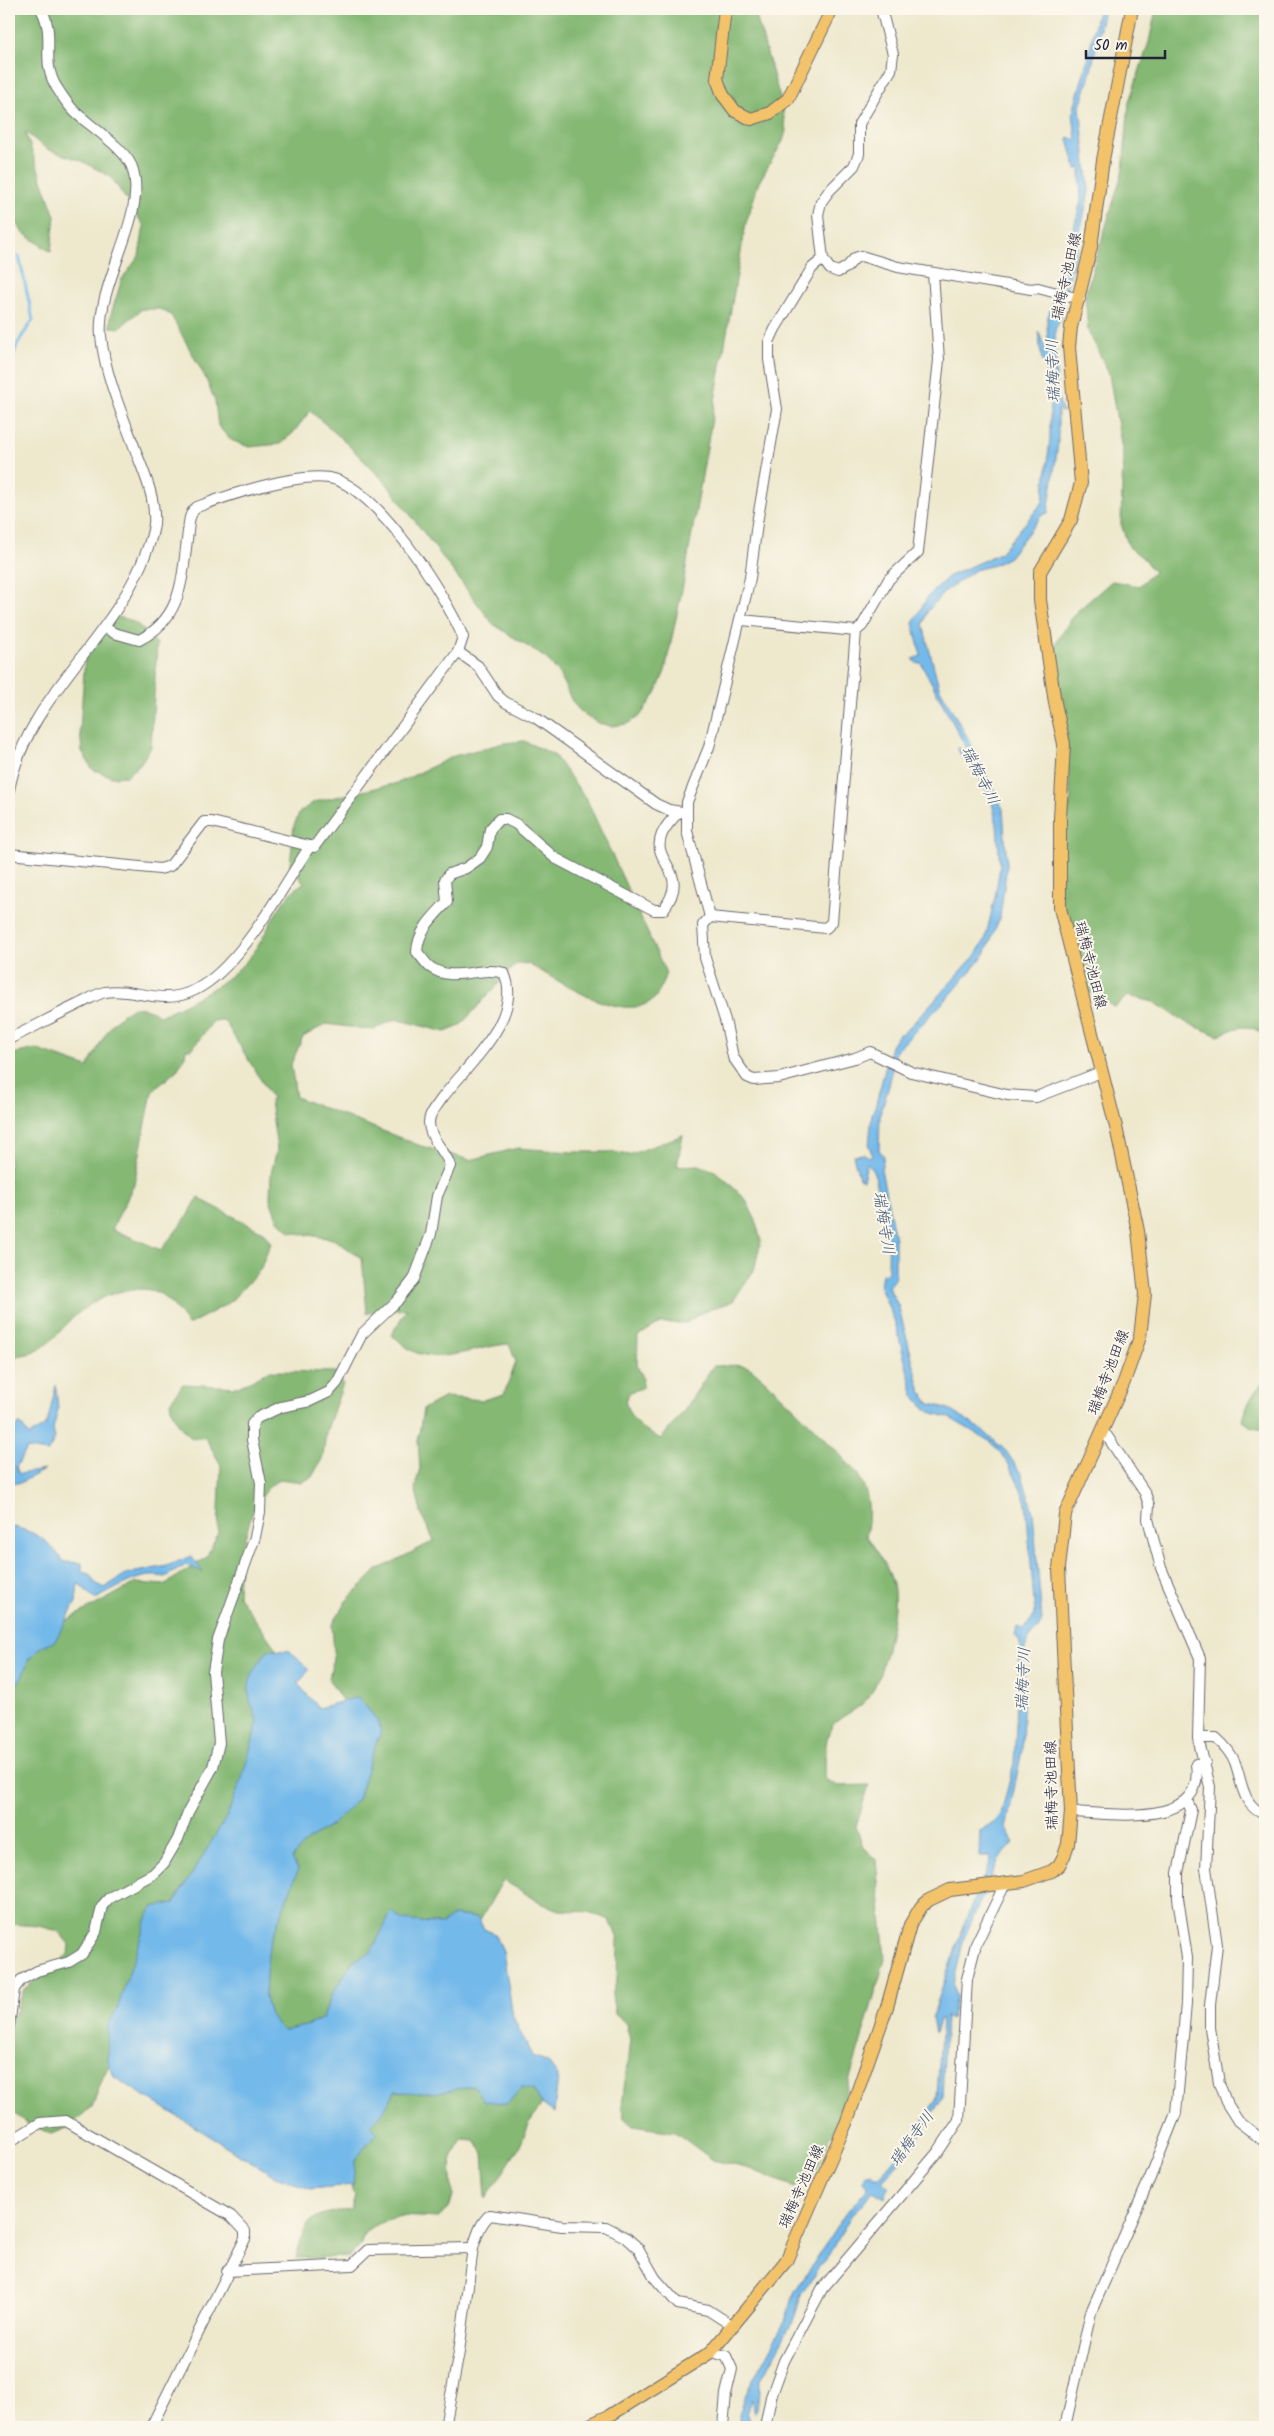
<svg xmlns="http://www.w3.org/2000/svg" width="1274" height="2436" font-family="Kalam,'Klee One',sans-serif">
<rect width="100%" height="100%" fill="#fbf7ec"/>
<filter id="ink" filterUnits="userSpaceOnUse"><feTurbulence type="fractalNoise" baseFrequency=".02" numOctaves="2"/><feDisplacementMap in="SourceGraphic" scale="10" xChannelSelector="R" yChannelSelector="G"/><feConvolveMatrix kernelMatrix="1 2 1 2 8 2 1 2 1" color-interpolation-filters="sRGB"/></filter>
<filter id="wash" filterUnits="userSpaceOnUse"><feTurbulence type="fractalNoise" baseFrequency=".0096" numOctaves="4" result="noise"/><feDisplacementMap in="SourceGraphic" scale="20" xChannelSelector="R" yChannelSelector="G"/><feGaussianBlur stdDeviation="1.12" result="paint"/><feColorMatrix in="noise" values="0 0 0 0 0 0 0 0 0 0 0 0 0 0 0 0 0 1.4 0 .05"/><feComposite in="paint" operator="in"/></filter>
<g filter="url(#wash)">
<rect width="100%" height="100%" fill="#eee8cd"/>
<g fill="#84b873" stroke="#536d57">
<polygon points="9,9 754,9 782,105 786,131 783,141 759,182 746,223 683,585 665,671 656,693 640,716 627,724 611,726 598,723 583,714 573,703 558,672 547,659 493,624 387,484 340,437 310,411 293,433 280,444 249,447 231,440 218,426 215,401 205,377 171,315 160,309 142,309 119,328 110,327 111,314 122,279 139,256 144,226 111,177 82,161 47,149 25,132 55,216 51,252 22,232 9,206"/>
<path d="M1156 9H1265V1037C1251 1021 1235 1027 1219 1036L1187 1023 1154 1002 1128 996 1114 1007 1089 992 1051 899 1071 797 1054 646 1074 614 1112 581 1139 586 1154 572 1143 558 1129 547 1121 524 1123 455 1109 374 1088 330 1085 295 1123 170 1129 102 1149 42Z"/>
<path d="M111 617C133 616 143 629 157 644L151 747 140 764 126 776 112 777 92 769 82 751 80 731 85 655Z"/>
<path d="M524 741 554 755 587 800 666 973C663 980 660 992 655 998 624 1027 559 980 528 964L517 963 460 1026 445 1032 395 1019 373 1030 326 1024 303 1037 291 1064 296 1097 421 1146 470 1160 518 1148 571 1152H611L629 1155 683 1135 677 1166 699 1165 715 1171 731 1185 746 1200 755 1219 761 1241 754 1270 733 1301 701 1313 686 1323H660L638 1336 637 1366 643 1377 642 1388 630 1392 625 1401C631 1422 642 1430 661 1439L684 1411 713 1366C723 1366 739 1364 748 1367 760 1372 849 1462 858 1475 870 1494 870 1514 866 1535 876 1550 889 1567 893 1585 899 1608 883 1676 870 1695 861 1709 848 1712 837 1721 822 1732 826 1762 825 1779L838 1786 869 1785 856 1826 862 1845 876 1860 885 1959 838 2119 815 2171 795 2187 750 2169 713 2160 675 2132 633 2126 624 2118 622 2106 630 2040 626 2024 615 2013 612 1995 617 1980 618 1939 610 1920 588 1912 559 1910 543 1904 503 1880 469 1940 317 2040 272 2038 249 1993 276 1857 364 1734 329 1680 334 1652 332 1625 346 1601 377 1570 434 1541 422 1516 415 1487 420 1468 418 1441 423 1409 445 1397 483 1400 504 1394 516 1362 509 1344C479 1346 446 1363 417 1353 408 1350 399 1340 391 1335L407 1309 367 1313 362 1258 333 1239 290 1232 277 1219 270 1199 271 1174 277 1149 270 1100 272 1098 224 1020 213 1021 192 1049H186L185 1056 178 1069 152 1092 134 1184 112 1229 161 1250 186 1218 198 1198 263 1232 271 1243 260 1270 229 1303 188 1325C181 1314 169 1298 157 1292 133 1283 100 1296 81 1311 65 1323 53 1343 35 1352 30 1354 22 1355 16 1356L9 1394V1055L35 1049 88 1067C102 1041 123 987 160 1016 193 1000 226 985 250 957 269 935 277 897 304 883L290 865 294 825 300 812 314 802 398 783 454 756 504 743Z"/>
<path d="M269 1371 335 1372 343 1384 326 1432 323 1457 312 1477 302 1482 279 1479 268 1488 253 1510 240 1555 238 1595 286 1663 244 1798 103 2077 92 2107 69 2127 51 2134 23 2121 9 2108V2022L16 2012 24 1989 68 1955 69 1944 58 1931 39 1926 9 1924V1666L51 1629 136 1583 164 1585 206 1558 218 1533 221 1465 205 1437 193 1439C182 1431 171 1416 170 1402L183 1384 238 1387Z"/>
<path d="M1265 1381V1430L1250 1426 1243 1421C1246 1406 1253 1391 1265 1381Z"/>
<path d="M402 2082H528L545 2099 530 2122 520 2146 486 2199 483 2153 474 2140 462 2139 451 2157 453 2195 449 2209 438 2218 400 2216 378 2224 364 2233 361 2244 349 2257 296 2258C305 2220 310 2213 351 2210L355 2195 347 2176 377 2103Z"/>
</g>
<g fill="#73b9ea" stroke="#4a6e92">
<path d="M1098 9H1104L1091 71 1080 107 1089 191 1075 257 1063 299 1061 318 1055 330 1056 391 1063 413 1058 409V444L1048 513 1042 515 1009 557 994 565 975 570 944 592 927 612 923 625 939 687 974 749 1003 809 1007 865 1000 917 985 954 953 992 896 1051 889 1086 880 1114 879 1150 884 1156 881 1169 895 1239V1278L888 1287 898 1305 921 1392 930 1404 947 1408 981 1429 1006 1451 1022 1475 1033 1512 1042 1621 1038 1630 1032 1633 1025 1648 1022 1750 1006 1829 1014 1843 999 1859 964 1938 953 1985 957 1995 951 2019 946 2016 942 2098 912 2148 882 2181 889 2188 885 2198 873 2191 852 2215 826 2260 820 2265 801 2295 795 2317 760 2382 757 2409 754 2413 753 2399 746 2413 749 2425 757 2427H727V2425H740L738 2418 747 2391 785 2321 795 2292 845 2214 868 2187 863 2181 864 2175 872 2173 875 2176H880L920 2127 937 2097 942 2019 939 2021 935 2033 932 2018 963 1926 989 1866 990 1856H979L980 1831 995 1822 1001 1814 1014 1763 1020 1642 1015 1635 1017 1627 1024 1629 1035 1615 1026 1503 1021 1489 1006 1459 991 1442 948 1417 929 1412 914 1396 895 1322 880 1287 882 1274 888 1273C888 1247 892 1216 873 1195L877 1194C878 1185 875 1169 867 1163L863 1180 859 1178 853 1155 864 1154 870 1157 872 1154 869 1146 872 1114 876 1104 891 1046 899 1034 903 1033 917 1019 974 957 985 940 995 897 1000 867 997 825 991 798 972 766 961 756 957 747 969 753 921 663H916L913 659 921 656 913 623 928 596 949 576 1000 553 1043 502 1050 438V396L1046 391 1050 389 1041 355 1038 331 1048 354 1047 320 1064 266 1081 201 1080 168 1076 169 1068 139 1069 137 1076 140 1073 112 1089 54Z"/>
<polygon points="56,1385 58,1410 53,1429 55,1439 48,1452 27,1449 16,1467 19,1474 44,1470 20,1483 10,1483 9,1489 9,1436 20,1423 29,1436 47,1424"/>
<path d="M9 1526C37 1532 47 1539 64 1562L82 1563V1572L90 1574 94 1582 104 1588 126 1574 167 1566 191 1556 203 1572 186 1565 165 1577C138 1571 118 1589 95 1599L78 1583 76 1602 55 1641 40 1648 29 1659 22 1677 9 1696Z"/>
<path d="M268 1650 290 1651 309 1670 298 1684 319 1708 358 1697 377 1720 381 1731 370 1759 358 1799 333 1824 307 1841 292 1858 298 1870 269 1945 266 1975 265 1997 270 2015 283 2031 309 2025 323 2018 331 1996 352 1962 371 1952 392 1911 402 1920 442 1924 454 1915 478 1918 484 1929 495 1934 503 1952 513 2017 532 2056 547 2061 558 2076 554 2113 542 2104 533 2089 522 2087 507 2104 485 2101 473 2085C446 2093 423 2095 395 2091L388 2104 371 2126 377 2132 355 2160 353 2185 310 2189 273 2175 114 2077 108 2061V2026L118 2006 148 1915 153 1907 174 1903 227 1816 241 1781 258 1722C243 1686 246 1682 268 1650Z"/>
</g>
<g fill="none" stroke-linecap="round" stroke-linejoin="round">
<path stroke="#73b9ea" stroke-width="3" d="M9 416C14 396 9 374 14 354 17 341 26 331 33 320L19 256"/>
</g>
</g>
<g filter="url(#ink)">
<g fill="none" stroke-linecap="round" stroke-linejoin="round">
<g stroke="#69676e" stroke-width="12">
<g id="minor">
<polyline points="881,9 893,54 891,70 859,124 859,154 854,166 829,191 821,202 818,215 823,259 830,269 838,272 847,267 855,258 861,256 898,267 1031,289 1038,288 1080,299"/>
<polyline points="742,620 856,631 862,626 889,579 918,552 939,360 933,273"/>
<polyline points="856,631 832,922 826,928 710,917 703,925 705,958 725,1020 733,1057 747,1077 754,1080 779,1078 855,1058 870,1052 911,1072 1007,1095 1036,1097 1101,1072"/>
<polyline points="458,652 478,666 498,696 505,702 536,718 656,804 669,810 682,812"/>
<path d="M9 790C27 695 115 640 147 550 150 542 153 533 154 524 156 502 146 477 138 457 124 418 105 377 101 336 96 284 147 216 133 170 128 150 91 127 75 112 68 105 62 96 57 88 39 60 57 37 41 9"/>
<path d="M9 854 160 869 170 866 204 822H212L314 847 458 652 463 637C446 596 376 485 329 478 295 473 229 495 197 507 189 513 189 522 188 532 182 575 184 618 139 640L114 633 105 628"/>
<polyline points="710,917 687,831 687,802 709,747 750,578 757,523 777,409 769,360 769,342 775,329 812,268 823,259"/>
<path d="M9 1039C32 1028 54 1016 77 1005 86 1001 96 994 105 992 135 987 161 1007 195 990 241 967 281 889 310 846"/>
<polyline points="1102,1434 1107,1436 1145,1493 1149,1505 1148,1519 1161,1568 1200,1658 1198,1738 1210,1787 1206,1868 1217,1945 1210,2005 1210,2028 1219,2083 1226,2102 1238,2121 1265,2142"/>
<path d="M1198 1738H1216C1224 1745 1231 1752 1235 1763 1242 1781 1242 1807 1265 1814"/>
<path d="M1071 1812C1110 1813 1206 1830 1196 1764L1205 1763"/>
<path d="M9 2026 14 1989 21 1980 37 1971 69 1962 82 1954 96 1932 102 1906 109 1898 153 1874 164 1863 178 1839 188 1812 213 1767 219 1743 213 1672 218 1640 255 1537 260 1512 261 1483 252 1440V1424L257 1418 281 1407 310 1401 329 1392 337 1383 362 1334 397 1301 414 1279 431 1234 437 1196 450 1166C447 1151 424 1135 430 1117 431 1112 437 1106 440 1101 463 1068 525 1019 504 973 480 965 453 984 430 967 425 963 421 956 417 952 418 930 433 917 447 902L445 880 449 874 466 868 480 858 487 847 490 829 499 819H506L516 824 555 858 654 910H663C693 871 649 863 662 834 666 825 673 818 679 812"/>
<polyline points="9,2142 40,2123 66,2121 231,2216 245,2231 245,2239 151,2427"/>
<polyline points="227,2271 352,2265 368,2250 473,2248"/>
<polyline points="711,2352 726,2356 732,2369 726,2394 723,2427"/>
<path d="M445 2427 459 2352 473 2248C477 2236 480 2223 490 2215L562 2226 606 2227 627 2238 638 2248 655 2278 678 2304 708 2310 733 2326"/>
<polyline points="765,2427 771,2397 784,2361 822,2289 938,2152 959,2120 967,1979 976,1944 1005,1884"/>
<polyline points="1065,2427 1091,2312 1150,2178 1176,2113 1186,2004 1187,1958 1178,1898 1178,1873 1191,1810 1187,1800"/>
</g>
</g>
<g stroke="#69676e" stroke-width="14">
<g id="major">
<polyline points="725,9 717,79 723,95 735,111 751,119 770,113 788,99 832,9"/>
<polyline points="585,2427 609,2416 711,2352 786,2261 847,2121 887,2007 910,1925 921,1907 929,1900 950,1890 1024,1881 1052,1871 1059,1865 1064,1856 1068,1844 1071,1812 1059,1568 1065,1514 1124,1382 1140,1337 1145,1294 1138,1231 1116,1127 1060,908 1060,818 1064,744 1055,703 1040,600 1040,572 1071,520 1081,483 1069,347 1071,327 1091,247 1103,160 1132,9"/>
</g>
</g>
<use href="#minor" stroke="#fff" stroke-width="10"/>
<use href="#major" stroke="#f2c36a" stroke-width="12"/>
</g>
</g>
<g text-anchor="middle" stroke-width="4" stroke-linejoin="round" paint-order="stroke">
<g font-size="15" fill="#22223b" stroke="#fbf7ec">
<text transform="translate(1066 276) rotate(-77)" y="5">瑞梅寺池田線</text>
<text transform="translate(1091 965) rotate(76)" y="5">瑞梅寺池田線</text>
<text transform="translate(1108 1372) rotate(-69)" y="5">瑞梅寺池田線</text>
<text transform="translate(1051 1785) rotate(-91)" y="5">瑞梅寺池田線</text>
<text transform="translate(801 2186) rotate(-66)" y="5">瑞梅寺池田線</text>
</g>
<g font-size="16" font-style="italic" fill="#3e5778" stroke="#fbf7ec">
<text transform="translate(1052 371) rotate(-92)" y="6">瑞梅寺川</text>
<text transform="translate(981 775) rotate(63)" y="6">瑞梅寺川</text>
<text transform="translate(885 1223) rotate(81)" y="6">瑞梅寺川</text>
<text transform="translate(1022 1679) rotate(-87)" y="6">瑞梅寺川</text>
<text transform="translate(911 2138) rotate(-54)" y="6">瑞梅寺川</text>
</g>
</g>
<rect width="1274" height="2436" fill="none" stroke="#fbf7ec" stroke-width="30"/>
<path d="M1086 50v8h79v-8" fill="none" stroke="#22223b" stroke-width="2.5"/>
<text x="1094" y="50" font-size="15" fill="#22223b" stroke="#fbf7ec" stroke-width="4" paint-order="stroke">50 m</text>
</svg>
